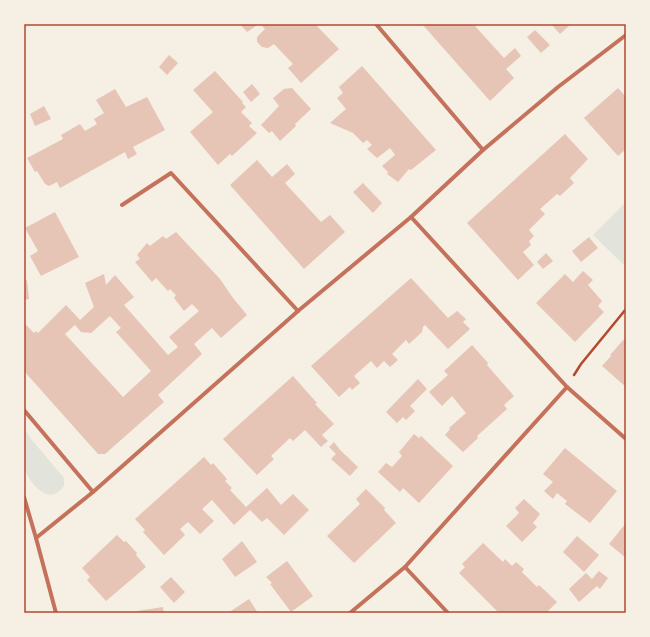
<svg xmlns="http://www.w3.org/2000/svg" width="650" height="637" font-family="Spectral,serif">
<rect width="100%" height="100%" fill="#f6efe4"/>
<g fill="#e2e4dc">
<polygon points="626,202 626,267 593,235"/>
<path d="M24 428 31 439 64 478V486C62 488 59 492 57 493 42 500 27 479 24 466 22 457 24 438 24 428Z"/>
</g>
<g fill="#e6c5b7" fill-rule="evenodd">
<polygon points="240,24 259,24 247,32"/>
<polygon points="260,24 315,24 339,49 301,83 288,68 293,64 274,44 268,48 262,47 257,42 257,37 265,29"/>
<polygon points="422,24 477,24 475,26 504,58 515,48 521,56 506,69 514,78 490,101"/>
<polygon points="551,24 571,24 560,34"/>
<polygon points="535,30 550,45 541,53 527,37"/>
<polygon points="169,55 178,63 167,75 159,67"/>
<polygon points="362,66 436,150 411,170 409,169 398,182 387,174 388,172 382,166 395,155 390,148 377,158 367,149 372,145 367,140 363,143 353,133 330,123 346,109 337,98 343,93 339,87"/>
<polygon points="215,71 243,102 242,103 246,107 241,112 252,123 249,126 257,133 232,156 230,154 218,165 190,132 213,112 193,90"/>
<polygon points="252,84 260,94 251,102 243,92"/>
<polygon points="292,88 311,109 295,124 296,126 280,141 272,131 269,133 261,125 279,106 273,98 284,89"/>
<polygon points="618,88 626,97 626,149 618,156 584,118"/>
<polygon points="115,89 126,107 147,97 165,130 133,147 137,154 128,159 125,152 60,188 57,182 49,186 45,184 37,171 35,172 27,158 63,139 61,135 80,124 85,131 97,124 94,119 104,113 96,100"/>
<polygon points="44,106 51,119 35,126 30,114"/>
<polygon points="565,134 588,159 570,178 574,183 560,196 557,194 540,209 545,214 529,230 534,236 529,241 531,245 523,252 534,265 518,280 467,223"/>
<polygon points="257,160 272,177 287,164 295,174 285,183 321,222 330,215 345,232 304,269 230,185"/>
<polygon points="363,183 382,203 373,213 353,192"/>
<polygon points="55,212 79,257 41,276 30,256 38,251 25,228"/>
<path d="M176 232 220 279 233 298 247 315 221 338 212 328 194 344 202 354 158 395 164 402 105 454H98L24 371V327L26 325 34 333 36 331 38 333 66 305 80 320 94 307 85 283 104 274 106 285 115 275 134 297 124 305 168 355 178 347 169 337 199 311 192 304 184 311 174 298 176 295 170 289 168 291 156 278 152 282 135 262 140 259 137 255 147 243 150 246 163 236 166 239ZM110 316 121 328 116 332 151 371 123 397 65 334 75 325 81 332 91 333Z"/>
<polygon points="589,237 598,248 581,262 572,251"/>
<polygon points="546,253 553,261 543,269 537,262"/>
<polygon points="583,271 593,280 588,285 602,301 598,306 604,312 575,342 536,303 565,274 573,282"/>
<polygon points="411,278 448,318 457,311 466,319 463,322 470,329 448,349 425,325 423,327 422,332 409,344 406,340 392,354 398,360 390,367 384,361 377,368 371,361 354,376 360,383 352,390 350,387 339,397 311,366"/>
<polygon points="27,280 29,299 24,300 24,281"/>
<polygon points="626,337 626,387 602,366 611,356 610,355"/>
<polygon points="472,345 488,363 487,365 514,396 504,405 507,409 477,436 478,438 463,452 445,435 450,429 449,428 466,413 452,396 442,406 429,392 448,375 444,371"/>
<polygon points="293,376 317,403 315,404 334,424 322,435 328,441 321,447 305,430 293,441 290,438 271,456 274,459 257,475 223,439"/>
<polygon points="418,379 427,389 410,406 415,411 406,420 403,417 397,423 386,412"/>
<polygon points="414,434 419,438 421,436 453,466 419,503 403,488 400,492 378,472 386,463 392,467 402,456 399,452"/>
<polygon points="334,442 340,450 358,467 350,476 331,459 336,454 329,447"/>
<polygon points="565,448 617,491 590,523 565,504 567,501 557,493 553,499 544,491 553,482 543,474"/>
<polygon points="204,457 211,465 213,463 227,479 225,481 232,488 230,490 246,507 267,488 281,505 293,494 309,510 284,535 267,518 262,522 250,510 234,525 212,500 202,509 214,521 200,534 188,522 180,529 185,535 164,555 143,532 145,530 135,519"/>
<polygon points="366,489 385,508 384,510 396,523 354,563 327,536 360,504 356,499"/>
<polygon points="524,499 540,514 533,523 537,527 522,542 506,526 519,513 515,508"/>
<polygon points="626,523 626,558 609,544"/>
<polygon points="117,535 124,542 126,541 137,553 136,555 146,567 106,601 87,580 90,577 82,568"/>
<polygon points="577,536 599,555 584,572 563,552"/>
<polygon points="242,541 257,562 235,577 222,559"/>
<polygon points="483,543 503,562 505,559 512,566 516,562 524,569 522,572 537,587 539,585 557,602 546,613 499,613 459,573 465,567 462,564"/>
<polygon points="287,561 313,596 291,612 270,584 272,583 266,577"/>
<polygon points="599,571 608,578 600,589 597,586 579,602 569,589 586,573 592,579"/>
<polygon points="171,577 185,592 174,603 160,587"/>
<polygon points="249,599 258,613 228,613"/>
<polygon points="163,607 164,613 138,613 137,611"/>
</g>
<g fill="none" stroke-linecap="round" stroke-linejoin="round">
<polyline stroke="#b5482f" stroke-width="2.5" points="574,375 581,364 626,309"/>
<g stroke="#c5725c" stroke-width="4">
<polyline points="376,24 483,150"/>
<polyline points="122,205 171,173 298,311"/>
<polyline points="411,217 567,387 626,439"/>
<polyline points="24,410 93,492"/>
<polyline points="24,497 36,538 56,613"/>
<polyline points="36,538 93,492 298,311 411,217 483,150 558,87 626,35"/>
<polyline points="405,567 448,613"/>
<polyline points="350,613 405,567 567,387"/>
</g>
</g>
<rect width="650" height="637" fill="none" stroke="#f6efe4" stroke-width="50"/>
<rect x="25" y="25" width="600" height="587" fill="none" stroke="#b5482f" stroke-width="1.5"/>
</svg>
